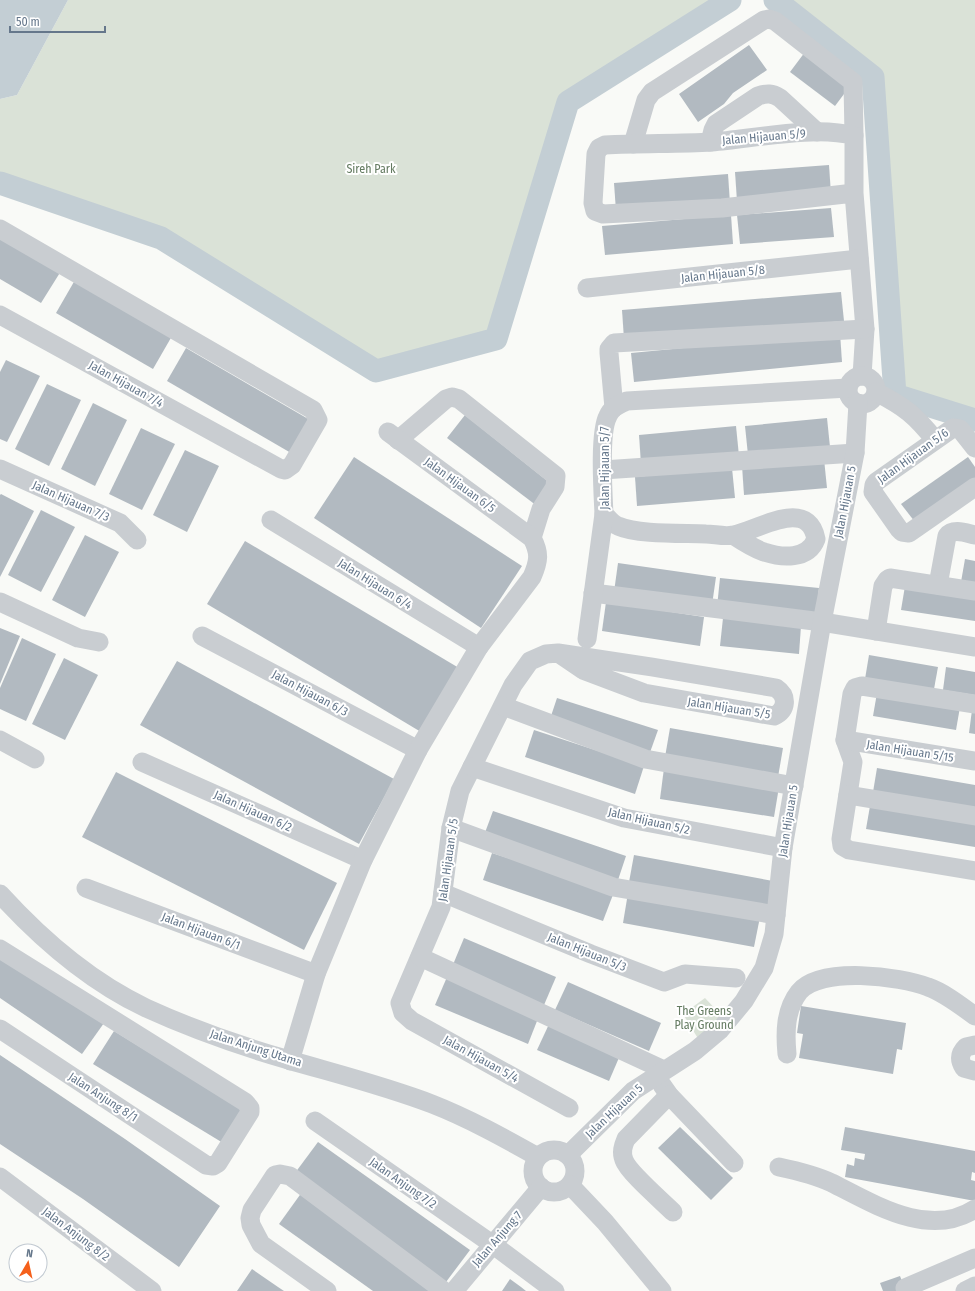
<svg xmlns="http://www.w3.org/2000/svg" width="975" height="1291" font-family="'Fira Sans Condensed',sans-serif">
<rect width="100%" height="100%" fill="#f9faf7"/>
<g fill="#dae2d7">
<polygon points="68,0 730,0 568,102 496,339 376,371 161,238 0,183 0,99 17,95"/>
<polygon points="775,0 975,0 975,420 895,395 873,77"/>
<polygon points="705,998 723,1017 702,1045 683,1014"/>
</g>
<polygon fill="#c3ced4" points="0,0 68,0 17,95 0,99"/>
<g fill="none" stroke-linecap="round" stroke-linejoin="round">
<g stroke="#c3ced4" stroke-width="23">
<polyline points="775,0 873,77 895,395 975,420"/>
<polyline points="0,183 161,238 376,371 496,339 568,102 730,0"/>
</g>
</g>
<g fill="#b2bac1">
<polygon points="749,45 767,70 733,93 724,104 698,122 679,94"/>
<polygon points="808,48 853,82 835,106 790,72"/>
<polygon points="829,165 831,194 737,201 735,172"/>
<polygon points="728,174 730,203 616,211 614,183"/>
<polygon points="831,208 834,237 740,244 737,215"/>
<polygon points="731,215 733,244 605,255 602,226"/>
<polygon points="0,235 61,271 41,303 0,279"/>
<polygon points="75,280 172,336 153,369 56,313"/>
<polygon points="841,292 844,321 624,339 622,310"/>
<polygon points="840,333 842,362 634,382 631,353"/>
<polygon points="186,348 310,420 291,453 167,381"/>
<polygon points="6,360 40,376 7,442 0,439 0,372"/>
<polygon points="47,384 81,400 49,466 15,449"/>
<polygon points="93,403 127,420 95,486 61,469"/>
<polygon points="465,415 555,487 541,509 447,438"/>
<polygon points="827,418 830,447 748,455 745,426"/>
<polygon points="736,426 739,456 641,464 639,435"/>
<polygon points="141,428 175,444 142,510 109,494"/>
<polygon points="185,450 219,466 187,532 153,515"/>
<polygon points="354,457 522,566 481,628 314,518"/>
<polygon points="968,457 975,467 975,481 915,522 901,504"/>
<polygon points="824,459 827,488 744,495 742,466"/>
<polygon points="732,468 735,498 637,506 635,477"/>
<polygon points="1,494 34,511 0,577 0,495"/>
<polygon points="41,510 75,527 41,592 8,575"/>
<polygon points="85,535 119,552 85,617 52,600"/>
<polygon points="245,541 459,668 421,732 207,604"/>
<polygon points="965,559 975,561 975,584 961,582"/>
<polygon points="618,563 716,577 712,605 614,592"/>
<polygon points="720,578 819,588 816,617 717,607"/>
<polygon points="905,586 975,598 975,621 901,610"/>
<polygon points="606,602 704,617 700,646 602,631"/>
<polygon points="723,618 801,626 799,654 720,646"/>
<polygon points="0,628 20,636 0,684"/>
<polygon points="22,638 56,654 26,721 0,709 0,688"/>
<polygon points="869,655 938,667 934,689 865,679"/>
<polygon points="64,658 98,675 65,740 32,724"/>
<polygon points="177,661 394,779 359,844 140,725"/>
<polygon points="946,667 975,672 975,695 943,690"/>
<polygon points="877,693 960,707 956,730 873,716"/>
<polygon points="557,698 658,730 648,758 549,722"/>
<polygon points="972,710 975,710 975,734 969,733"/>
<polygon points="670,728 783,748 778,777 665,757"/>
<polygon points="534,730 644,766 635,794 525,757"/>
<polygon points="664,768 779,787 774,817 660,799"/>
<polygon points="877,768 975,785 975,808 873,792"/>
<polygon points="116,772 337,883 304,950 82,837"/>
<polygon points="870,806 975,823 975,847 866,829"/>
<polygon points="493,811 626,856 617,883 483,838"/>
<polygon points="492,853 614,892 603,921 483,880"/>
<polygon points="634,855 773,881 768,908 629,882"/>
<polygon points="628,893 760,917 754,947 623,923"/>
<polygon points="464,938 556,977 544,1005 452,967"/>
<polygon points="0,952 104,1023 82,1054 0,998"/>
<polygon points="447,977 539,1016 528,1044 435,1005"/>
<polygon points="568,982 661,1023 649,1051 555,1010"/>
<polygon points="801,1006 906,1023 902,1050 897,1049 893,1074 799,1058 803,1034 797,1033"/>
<polygon points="550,1022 621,1053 609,1081 537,1050"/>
<polygon points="114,1031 248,1113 228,1146 93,1064"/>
<polygon points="0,1055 125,1139 220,1206 179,1267 83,1199 0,1144"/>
<polygon points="680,1127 733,1178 711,1200 658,1148"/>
<polygon points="845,1127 975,1151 975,1173 972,1172 971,1180 975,1181 975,1201 845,1177 847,1164 854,1166 855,1158 864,1160 865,1154 841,1150"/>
<polygon points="318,1142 470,1250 446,1282 295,1173"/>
<polygon points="302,1192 438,1291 373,1291 279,1224"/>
<polygon points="252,1269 278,1287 284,1291 237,1291"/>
<polygon points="900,1276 906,1291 883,1291 880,1283"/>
<polygon points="510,1279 521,1287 526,1291 502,1291"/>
</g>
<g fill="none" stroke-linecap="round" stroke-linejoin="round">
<g stroke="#c9cdd1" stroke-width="19">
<path d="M710 142 713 130 716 124 758 96C767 93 772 93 780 98L817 132"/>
<polyline points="633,144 646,100 652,92 764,20 769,19 775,21 853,82 854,136"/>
<path d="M854 193 722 208 603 214 595 211 593 203 596 154 599 148 605 145C641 143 676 144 712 142 752 139 816 125 854 136V193L865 329 862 376"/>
<polyline points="0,229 313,410 318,420 292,465 285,470 281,469 0,315"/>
<polyline points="587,288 859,259"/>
<circle cx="862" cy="390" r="14"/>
<path d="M876 392C905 407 915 415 935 440"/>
<polyline points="614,408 609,353 609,349 614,343 865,329"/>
<polyline points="398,440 446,399 452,397 459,399 556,476 555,487 541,509 532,538"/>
<polyline points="975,448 960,429 953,428 876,482 874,485 873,492 899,529 902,532 909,533 975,487"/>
<polyline points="0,469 120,523 137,540"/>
<polyline points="603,470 855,453"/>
<polyline points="271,520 479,647"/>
<path d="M733 535C742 541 753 548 764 552 782 558 808 560 816 539 808 496 757 531 733 535 725 537 714 534 706 534 682 533 638 535 618 526 612 524 608 518 604 514 603 493 599 432 608 416 611 408 619 404 627 401L848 388"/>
<path d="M938 585 947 536C953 528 966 533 975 535"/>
<polyline points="593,593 822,622 975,647"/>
<polyline points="0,602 78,638 99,642"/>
<polyline points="876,631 883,586 887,580 890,578 975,591"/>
<polyline points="202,636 418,750"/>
<polyline points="587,639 604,514"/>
<path d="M558 653 583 670 644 693 774 716C787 710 788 696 776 688L652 667 558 653 546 654 530 661 513 685 460 791 451 828 441 907 400 1003 403 1013 412 1021 569 1108"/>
<polyline points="975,704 862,686 855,688 852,694 845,740 853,762 841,839 842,846 849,850 975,871"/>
<polyline points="503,706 645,759 794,786"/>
<polyline points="0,740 35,759"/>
<polyline points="845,740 975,761"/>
<polyline points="142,762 363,860"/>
<polyline points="472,767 624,818 783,848"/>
<polyline points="848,795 975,816"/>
<polyline points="451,828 613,887 776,915"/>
<polyline points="86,888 316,974"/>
<polyline points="443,893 591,954 664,982 685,974 736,978"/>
<path d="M0 894C41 939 91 982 146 1008 192 1029 240 1046 289 1060 337 1074 385 1086 432 1104 468 1118 504 1138 538 1157"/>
<polyline points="0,949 245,1102 250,1108 250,1112 218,1163 213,1166 206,1165 0,1029"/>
<polyline points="420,957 664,1070"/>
<path d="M975 1045 966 1047C959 1054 959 1060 964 1068L975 1071"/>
<path d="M787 1054C785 1033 785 1010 799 992 820 966 900 976 928 987 945 993 961 1006 975 1016"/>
<path d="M290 1061 316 974 363 860 418 750 479 647 532 577C539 561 540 553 532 538L388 432"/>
<polyline points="662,1085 669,1095 734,1163"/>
<path d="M669 1095 626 1139C623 1146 621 1152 624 1160 628 1172 662 1201 673 1212"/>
<polyline points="315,1121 492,1244 555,1291"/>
<circle cx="554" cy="1171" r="21"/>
<polyline points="568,1155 633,1091 695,1051 720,1030 744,1001 764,968 774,934 783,848 822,622 855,453 858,403"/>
<path d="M779 1167C798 1171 815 1175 832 1183 874 1204 929 1239 975 1209"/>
<polyline points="0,1177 152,1291"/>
<polyline points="570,1185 605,1222 662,1291"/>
<polyline points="905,1288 975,1258"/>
<polyline points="327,1291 261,1244 251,1225 250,1218 252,1210 275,1175 280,1174 290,1176 444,1291"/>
<polyline points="454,1291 541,1187"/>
<polyline points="965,1291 975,1286"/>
</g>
</g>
<g text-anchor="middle" stroke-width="4" stroke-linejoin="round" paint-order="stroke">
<g font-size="12" fill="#65778b" stroke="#fff">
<text transform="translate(764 137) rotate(-5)" y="4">Jalan Hijauan 5/9</text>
<text transform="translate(723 274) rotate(-6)" y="4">Jalan Hijauan 5/8</text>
<text transform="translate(126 384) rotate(29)" y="4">Jalan Hijauan 7/4</text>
<text transform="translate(913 456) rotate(-36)" y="4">Jalan Hijauan 5/6</text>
<text transform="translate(605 468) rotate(-90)" y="4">Jalan Hijauan 5/7</text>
<text transform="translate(460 485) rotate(36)" y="4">Jalan Hijauan 6/5</text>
<text transform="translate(71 501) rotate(24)" y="4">Jalan Hijauan 7/3</text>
<text transform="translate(845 502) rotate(-79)" y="4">Jalan Hijauan 5</text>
<text transform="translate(375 584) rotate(32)" y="4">Jalan Hijauan 6/4</text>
<text transform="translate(310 693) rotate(28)" y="4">Jalan Hijauan 6/3</text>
<text transform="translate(729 708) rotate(9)" y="4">Jalan Hijauan 5/5</text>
<text transform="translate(910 751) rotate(9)" y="4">Jalan Hijauan 5/15</text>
<text transform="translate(253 811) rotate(24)" y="4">Jalan Hijauan 6/2</text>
<text transform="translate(649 821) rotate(13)" y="4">Jalan Hijauan 5/2</text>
<text transform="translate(788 821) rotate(-81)" y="4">Jalan Hijauan 5</text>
<text transform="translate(448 860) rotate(-82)" y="4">Jalan Hijauan 5/5</text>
<text transform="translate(201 931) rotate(21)" y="4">Jalan Hijauan 6/1</text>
<text transform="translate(587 952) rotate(22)" y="4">Jalan Hijauan 5/3</text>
<text transform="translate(256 1048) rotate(18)" y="4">Jalan Anjung Utama</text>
<text transform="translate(481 1059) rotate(29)" y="4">Jalan Hijauan 5/4</text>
<text transform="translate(103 1097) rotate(33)" y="4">Jalan Anjung 8/1</text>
<text transform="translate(614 1111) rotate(-43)" y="4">Jalan Hijauan 5</text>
<text transform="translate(403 1183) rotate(35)" y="4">Jalan Anjung 7/2</text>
<text transform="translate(76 1234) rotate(37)" y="4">Jalan Anjung 8/2</text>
<text transform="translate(497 1239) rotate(-49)" y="4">Jalan Anjung 7</text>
</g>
<g font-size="12" fill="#647b61" stroke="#fff">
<text x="371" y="173">Sireh Park</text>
<text x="704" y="1015">The Greens<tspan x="704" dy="14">Play Ground</tspan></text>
</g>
</g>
<g transform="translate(28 1263) rotate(9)"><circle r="19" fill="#ffffff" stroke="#c1c9d1"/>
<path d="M0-3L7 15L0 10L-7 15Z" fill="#f5601b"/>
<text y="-6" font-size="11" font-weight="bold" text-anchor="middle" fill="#65778b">N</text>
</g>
<path d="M10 26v6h95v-6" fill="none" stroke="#65778b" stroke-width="2"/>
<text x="16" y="26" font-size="12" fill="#65778b" stroke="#ffffff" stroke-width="3" paint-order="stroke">50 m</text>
</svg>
